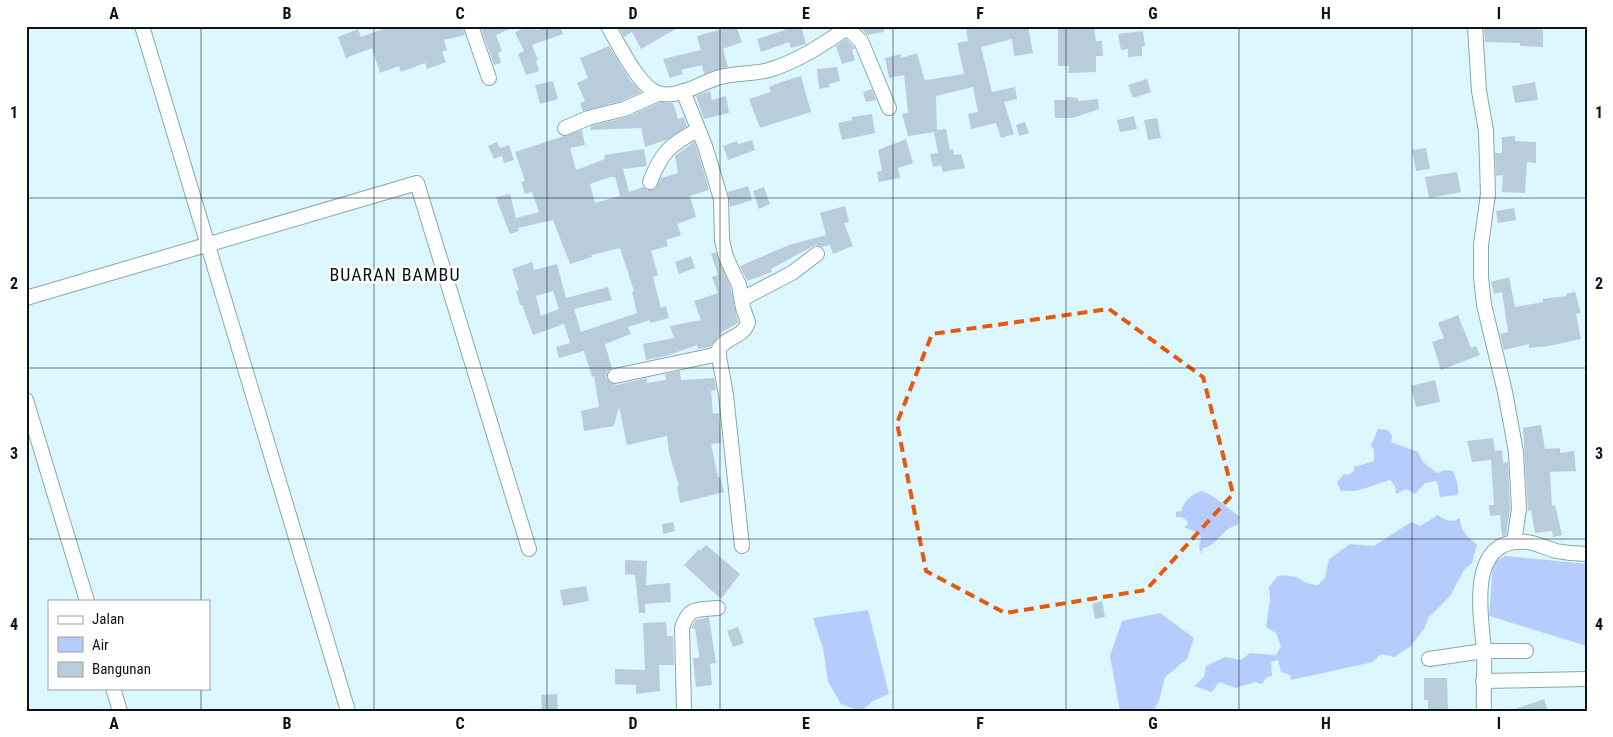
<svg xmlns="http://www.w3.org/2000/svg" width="1613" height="737" font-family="'Roboto Condensed',sans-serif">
<rect width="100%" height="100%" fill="#dcf7ff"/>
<g fill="#b6ccfc">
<polygon points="1378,429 1388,430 1392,436 1391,442 1418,452 1423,462 1437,473 1445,470 1453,471 1458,485 1458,495 1440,497 1437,481 1425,483 1415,494 1406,489 1396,494 1395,486 1390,480 1356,491 1341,491 1337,482 1344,474 1348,475 1354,471 1354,467 1374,461 1374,450 1371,446"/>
<path d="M1202 491 1214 497 1240 517 1238 525C1222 527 1218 546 1203 548L1202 554 1199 548 1201 538 1199 533 1184 527 1188 524 1187 521 1182 517H1176V512L1181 511C1184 501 1192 494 1202 491Z"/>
<path d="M1438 515C1446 521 1451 523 1460 518 1460 530 1467 538 1477 544L1472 563 1464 570 1450 596 1429 617 1424 629 1411 646 1394 657 1381 654 1373 662 1291 680 1290 675 1281 672 1278 660 1271 662 1272 676 1267 677 1262 684 1255 682 1236 688 1219 682 1212 692 1194 686 1204 677 1206 666 1225 657 1241 660 1250 653 1276 655 1281 646 1276 633 1266 627 1270 599 1269 587 1278 576C1302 573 1300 585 1318 585L1325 578 1329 559 1350 544 1374 546 1411 522 1420 526Z"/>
<polygon points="1505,556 1587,564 1587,646 1489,616 1493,563"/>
<polygon points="868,610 889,694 873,701 861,711 841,704 828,681 823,648 813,618"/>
<polygon points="1160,613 1194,638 1187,659 1165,677 1159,701 1153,711 1120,711 1110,656 1122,621"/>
</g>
<g fill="#b9ccdc" fill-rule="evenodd">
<polygon points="391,26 462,26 465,35 444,40 447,50 442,52 446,62 427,69 425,63 401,72 399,66 380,73 372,48 346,58 338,37 358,29 361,37"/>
<polygon points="480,26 516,26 496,35 502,51 498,53 501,63 494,65"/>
<polygon points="549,26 560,26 563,34 532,45 538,60 536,61 539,71 526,75 518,54 524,51 515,32 527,27 537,30"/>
<polygon points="618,26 681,26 641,49 632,32 624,37"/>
<polygon points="732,26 736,26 742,42 723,49 728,67 704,74 702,65 681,70 683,74 670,78 663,59 701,50 697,36"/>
<polygon points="784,26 801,26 806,44 791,48 789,42 761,52 757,39 785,30"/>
<polygon points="859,26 883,26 884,32 867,35"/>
<polygon points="966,26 1028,26 1033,53 1014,56 1012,39 981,47 992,92 1015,87 1017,99 1004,102 1014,134 1001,138 996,123 971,129 968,114 978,112 973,87 936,96 937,130 946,129 950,150 953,149 954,155 961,154 965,168 943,172 941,165 933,167 930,154 938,153 934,132 908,136 902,114 908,113 904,75 889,78 885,58 901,54 901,58 917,53 924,78 926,80 964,74 957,43 968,41"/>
<polygon points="1058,26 1094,26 1096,41 1102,41 1103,56 1096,56 1096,72 1068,73 1069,66 1058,66"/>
<polygon points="1506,26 1543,30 1543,47 1520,46 1520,43 1485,42 1484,29 1506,29"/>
<polygon points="1143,31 1145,46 1142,47 1142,56 1128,57 1128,49 1121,50 1118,34"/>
<polygon points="846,39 855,48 852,50 855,60 842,64 836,46"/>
<polygon points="609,46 629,79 641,92 621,101 583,111 580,103 585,101 577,83 588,78 580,58"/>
<polygon points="837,67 840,81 829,84 830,87 819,89 817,69"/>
<polygon points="801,76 811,112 760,128 749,99 771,92 769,87 781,82"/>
<polygon points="1147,79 1151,92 1133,98 1128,85"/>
<polygon points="553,81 558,99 540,104 535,85"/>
<polygon points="1535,82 1538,100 1515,103 1512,86"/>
<polygon points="872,89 876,100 866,102 863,92"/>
<polygon points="710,91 712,100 726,96 729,113 704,119 696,96"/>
<polygon points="1066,97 1078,98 1078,101 1098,99 1099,109 1073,118 1055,118 1054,100 1066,100"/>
<polygon points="661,102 673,103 678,119 684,117 687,126 666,140 645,147 641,128 590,130 591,126 627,117"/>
<polygon points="872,114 875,133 842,140 838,123 852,120 852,117"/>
<polygon points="1134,116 1137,129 1120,132 1117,120"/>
<polygon points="1157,118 1161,138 1148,140 1144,120"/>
<polygon points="1025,122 1029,133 1019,136 1016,125"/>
<path d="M582 130 585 145 570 148 576 170 605 159 604 155 644 149 647 166 623 169 629 192 643 187 647 190 655 189 661 178 678 173 675 156 694 142 697 149 709 190 690 196 696 217 677 224 681 235 666 240 668 246 651 251 658 275 653 277 661 308 666 306 669 318 650 323V320L628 327 631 334 605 344 612 368 607 373 606 377 609 382 616 385 647 378V383L666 380 665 374 680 371 681 380 714 378 716 390 711 391 713 414 719 413 721 443 711 444 718 477H720L724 492 680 503 677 487 679 486 669 453 667 436 627 445 619 407 614 426 584 431 581 411 599 407 594 376 592 377 584 351 559 358 556 347 570 343 564 324 533 335 522 305H520L516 291 519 290 512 269 532 262 534 270 557 264 566 298 608 287 612 300 574 309 581 332 637 313 632 292 634 291 620 248 591 255 592 257 570 264 553 220 518 228 519 231 510 234 499 206 496 197 510 194 516 218 539 212 532 192 525 194 521 182 525 181 515 152ZM610 177H615L620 196 595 203 590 184ZM553 291 559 309 541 316 536 296Z"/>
<polygon points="1515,136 1515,141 1536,142 1536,163 1527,162 1525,193 1502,192 1503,175 1496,176 1495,153 1502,153 1502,137"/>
<polygon points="906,139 913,163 898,168 900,178 879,182 877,172 882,171 878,150"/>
<polygon points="752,140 755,150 728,160 723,146 737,141 738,144"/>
<polygon points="497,142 500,148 509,145 514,160 504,163 502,156 494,159 488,146"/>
<polygon points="1426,148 1430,169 1416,171 1412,150"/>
<polygon points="1457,172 1461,192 1429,198 1425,177"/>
<polygon points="748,186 752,200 730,207 728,192"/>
<polygon points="764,187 770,204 759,209 753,191"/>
<polygon points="845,206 849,222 844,223 853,246 833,254 830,245 822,247 815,245 771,269 772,272 747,281 740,266 789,245 826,235 820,213"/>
<polygon points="1514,208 1516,220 1498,223 1496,211"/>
<polygon points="716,252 731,288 738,323 722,332 710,347 698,349 697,345 666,356 646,360 643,344 674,338 670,326 701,320 694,301 718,293 712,277 718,275 711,254"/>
<polygon points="691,256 695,268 679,274 675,262"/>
<polygon points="1509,277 1515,307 1543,302 1543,299 1566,296 1566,294 1575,292 1581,313 1576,314 1581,339 1549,346 1529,348 1529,344 1504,350 1500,334 1508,332 1502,292 1494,294 1491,282"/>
<polygon points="1458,315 1471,348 1476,346 1480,355 1441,370 1432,342 1444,338 1438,323"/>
<polygon points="1435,380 1440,402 1416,407 1411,386"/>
<polygon points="1541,425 1545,449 1560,448 1560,453 1574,451 1576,471 1550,472 1552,506 1555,505 1562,535 1553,537 1552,531 1535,533 1531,510 1528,511 1523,428"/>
<polygon points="1493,438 1495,451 1502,450 1503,463 1508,462 1510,509 1506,535 1502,536 1500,515 1490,516 1489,505 1494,505 1491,460 1472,462 1467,441"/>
<polygon points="673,522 675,531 663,534 662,524"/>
<polygon points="706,545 740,574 721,599 684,565 699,549 700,551"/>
<polygon points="625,560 647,561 646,585 670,583 671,602 645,604 645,613 639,613 635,575 625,574"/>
<polygon points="586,586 589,601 563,606 560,590"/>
<polygon points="1102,601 1105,617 1095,619 1092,604"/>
<polygon points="709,617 716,663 710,664 712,685 696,687 693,658 699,658 699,655 695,629 691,628 696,620"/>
<polygon points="666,622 667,636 673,636 674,665 659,665 660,691 636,694 636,685 615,684 615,669 645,670 643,623"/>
<polygon points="738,627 744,643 733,647 727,631"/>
<polygon points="1424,678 1447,678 1448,711 1428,711 1428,700 1424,700"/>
<polygon points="557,694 558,711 542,711 541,695"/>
<polygon points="1544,699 1548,711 1515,711 1515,709"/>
</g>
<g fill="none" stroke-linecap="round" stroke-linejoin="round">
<g stroke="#8ca6ad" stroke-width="16">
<g id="minor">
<polyline points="142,26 348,711"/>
<polyline points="471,26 489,78"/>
<path d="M608 26C618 43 639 87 658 93 677 100 702 82 720 77 736 73 754 74 769 70 799 61 825 43 850 26"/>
<polyline points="1475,26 1479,91 1486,131 1488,194 1481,245 1481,277 1484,305 1505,392 1516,452 1519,509 1514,542"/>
<polyline points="847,28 861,41 889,108"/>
<path d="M683 91 705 146 721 199 722 240 726 257 739 285 743 308 748 322C744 338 723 337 718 351L726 395 742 546"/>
<polyline points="565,128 588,118 624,109 658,94"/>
<path d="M650 182C661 153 670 144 698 130"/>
<polyline points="26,298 417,183 529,549"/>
<polyline points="742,299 792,273 817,254"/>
<polyline points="615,376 719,354"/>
<polyline points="26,400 87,601"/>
<polyline points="1429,659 1484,651 1526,651"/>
<polyline points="1483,681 1587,679"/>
<polyline points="113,688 120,711"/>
<path d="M684 711 682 628C689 606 697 610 718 608"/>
<path d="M1484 711C1483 691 1485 670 1484 650 1481 617 1468 546 1516 542 1532 540 1542 547 1556 551 1566 553 1577 554 1587 554"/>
</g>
</g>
<use href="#minor" stroke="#fff" stroke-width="14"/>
</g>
<path fill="none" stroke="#e8590c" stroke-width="4" stroke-dasharray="10 6" stroke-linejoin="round" d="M1109 309 1203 377 1233 494 1146 590 1005 613 926 571 897 423 932 334Z"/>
<path fill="none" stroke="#0b1518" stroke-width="1" stroke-opacity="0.55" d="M201 26V601M374 26V711M547 26V711M720 26V711M893 26V711M1066 26V711M1239 26V711M1412 26V711M26 198H1587M26 368H1587M26 539H1587M201 688V711"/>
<g text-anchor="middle" stroke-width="5" stroke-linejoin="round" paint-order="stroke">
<g font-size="18" letter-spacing="1" fill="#0b1518" stroke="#fff">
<text x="395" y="281">BUARAN BAMBU</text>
</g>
</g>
<rect width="1613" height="737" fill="none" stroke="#ffffff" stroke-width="55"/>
<rect x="48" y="600" width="162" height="90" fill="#ffffff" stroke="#9da1a3"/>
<rect x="58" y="616" width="25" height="8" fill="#ffffff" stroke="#9da1a3"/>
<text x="92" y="624" font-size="15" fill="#0b1518">Jalan</text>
<rect x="58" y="637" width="25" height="15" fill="#b6ccfc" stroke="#9da1a3"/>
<text x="92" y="650" font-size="15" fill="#0b1518">Air</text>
<rect x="58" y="662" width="25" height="15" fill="#b9ccdc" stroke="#9da1a3"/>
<text x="92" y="674" font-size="15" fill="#0b1518">Bangunan</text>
<rect x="28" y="28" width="1558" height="682" fill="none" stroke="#0b1518" stroke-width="2"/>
<g font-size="16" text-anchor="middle" font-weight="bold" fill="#0b1518">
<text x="114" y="19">A</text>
<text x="287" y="19">B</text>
<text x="460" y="19">C</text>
<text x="633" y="19">D</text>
<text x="806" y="19">E</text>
<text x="980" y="19">F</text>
<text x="1153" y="19">G</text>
<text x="1326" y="19">H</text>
<text x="1499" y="19">I</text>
<text x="14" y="118">1</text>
<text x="1599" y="118">1</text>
<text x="14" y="289">2</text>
<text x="1599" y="289">2</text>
<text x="14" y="459">3</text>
<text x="1599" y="459">3</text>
<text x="14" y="630">4</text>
<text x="1599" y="630">4</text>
<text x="114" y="729">A</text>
<text x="287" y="729">B</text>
<text x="460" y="729">C</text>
<text x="633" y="729">D</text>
<text x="806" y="729">E</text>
<text x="980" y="729">F</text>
<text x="1153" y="729">G</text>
<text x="1326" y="729">H</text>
<text x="1499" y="729">I</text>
</g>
</svg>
